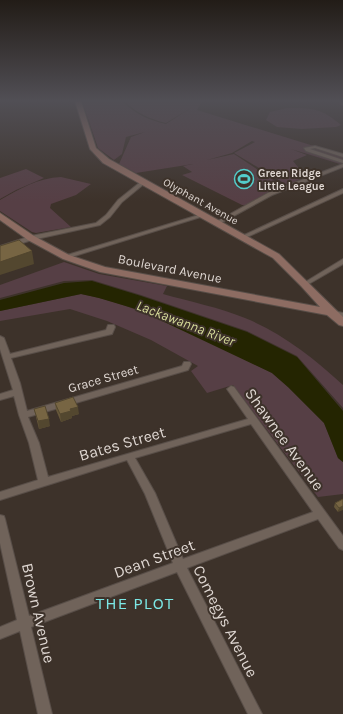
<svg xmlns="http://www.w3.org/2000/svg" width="343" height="714" font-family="Karla,sans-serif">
<rect width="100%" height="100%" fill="#3d322a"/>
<g fill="#563f45">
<path d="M82 101H122C135 114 149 120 166 124L194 106 166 123C149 119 137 113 124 101H202L197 110 343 155V163L340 164 291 149 307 155 293 161 302 172 309 175 287 185 234 153 255 142 252 141 232 153 207 160 234 154 284 187 267 193 247 205H242L182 175 192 172 183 166 193 164 136 173 119 164 131 137 145 132 126 137 122 154 114 160 98 148Z"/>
<path d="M287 108C313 108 321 108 341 125L336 127 302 129 277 127 266 120 270 112Z"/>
<polygon points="26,169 44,178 16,190 0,199 0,178"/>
<path d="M61 177 91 184 76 195 51 204 50 208 71 227 36 233 32 232 0 211V200C19 189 38 178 61 177Z"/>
<path d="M64 262 99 274 167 286 163 294C188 301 221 308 245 318 282 333 314 358 343 385V408L297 356 247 331 141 295 92 280 64 281 0 298V285Z"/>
<path d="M81 294C145 306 213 344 272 373L288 387 324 423 338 458 343 462V494L318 497 233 385 207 393 191 371 198 366 151 340 107 321 70 309 0 321V311Z"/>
</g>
<polygon fill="#242501" points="92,281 141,296 247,332 297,357 343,411 343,462 338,458 324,423 288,387 272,373 139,310 99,298 81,294 0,311 0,300 64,283"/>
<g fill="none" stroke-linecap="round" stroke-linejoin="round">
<g stroke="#584e48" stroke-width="2">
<g id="street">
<polygon points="339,101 343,101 343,105 342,105"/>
<polygon points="315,146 343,154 343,157 315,148 310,149 343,160 343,163 306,151 304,148"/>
<polygon points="343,164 343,167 272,195 219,224 214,223 268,193"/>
<polygon points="143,180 146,182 145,183 122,202 110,217 100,225 32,240 0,250 0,246 31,236 96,223 106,215 118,200"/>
<polygon points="343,189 343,193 245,238 241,238 240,237"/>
<polygon points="202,214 207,215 68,258 66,259 63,257 64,256"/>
<polygon points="343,259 343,264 307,285 305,286 302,284"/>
<polygon points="327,310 330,310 343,313 343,317 327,314 326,312"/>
<path d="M108 325H114L115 327 112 334 11 358 20 383 27 411 182 366 184 362H190L191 364 188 370 28 417 39 443 48 477 248 419 227 389 231 386 234 387 343 536V550L339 548 318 519 187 568 262 714H248L177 572 31 627 52 714H38L20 631 0 639V627L17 620 0 543V515L4 516 5 519 29 616 173 563 145 494 127 460 0 500V492L38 480 29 443 19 415 14 396 0 400V394L13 390 0 349V336L4 338 10 354 106 330ZM251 424 313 512 183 559 155 493 135 458Z"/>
</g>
</g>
<g stroke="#584e48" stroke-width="2">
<polygon id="secondary" points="75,101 81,101 96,148 109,159 279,254 343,317 343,326 339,325 327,315 100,272 63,259 28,240 0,220 0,213 34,236 69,255 105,267 320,307 301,286 273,258 103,163 90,149"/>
</g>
<use href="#street" fill="#70635a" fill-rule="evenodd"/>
<use href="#secondary" fill="#8d6c62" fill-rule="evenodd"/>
</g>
<g fill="#66573a">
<polygon points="55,403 79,414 72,416 72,418 61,422 56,410"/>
<polygon points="34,409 50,426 39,429"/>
<polygon points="343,499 338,512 334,507 335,503"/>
</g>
<g fill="#53472f">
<polygon points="32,251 34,264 0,275 0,262"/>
<polygon points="78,407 79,414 72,416 72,418 61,422 60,414 70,409"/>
<polygon points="49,419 50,426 39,429 38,421"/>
<polygon points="343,506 343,510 338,512 339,508"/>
</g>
<g fill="#776543" stroke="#53472f">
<polygon points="19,240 32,251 0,262 0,246"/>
<polygon points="73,397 78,407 70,409 71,411 60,414 55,403"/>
<polygon points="45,406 49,419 38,421 34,409"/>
<polygon points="343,499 343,506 339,508 335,503"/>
</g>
<linearGradient id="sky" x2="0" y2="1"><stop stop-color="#221c17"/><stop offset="0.5" stop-color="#514f55"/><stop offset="1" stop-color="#514f55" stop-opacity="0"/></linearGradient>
<rect width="343" height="201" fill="url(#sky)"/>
<defs>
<g id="stadium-ring" transform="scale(1)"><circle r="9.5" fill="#3d322a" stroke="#53cdcb" stroke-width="1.5"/><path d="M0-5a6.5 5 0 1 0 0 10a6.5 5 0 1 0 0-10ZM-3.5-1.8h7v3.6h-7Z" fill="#53cdcb"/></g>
</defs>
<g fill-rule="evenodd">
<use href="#stadium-ring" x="244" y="179"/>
</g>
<g text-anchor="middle" stroke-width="4" stroke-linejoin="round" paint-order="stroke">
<g font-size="11" font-weight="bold" fill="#dfd7d2" stroke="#3d322a" text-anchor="start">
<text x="258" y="177">Green Ridge<tspan x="258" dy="13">Little League</tspan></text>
</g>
<g font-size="11" fill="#dfd7d2" stroke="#3d322a">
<text transform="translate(201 201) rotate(29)" y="4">Olyphant Avenue</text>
</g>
<g font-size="13" fill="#dfd7d2" stroke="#3d322a">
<text transform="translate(170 268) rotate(11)" y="5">Boulevard Avenue</text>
<text transform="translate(103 378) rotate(-16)" y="5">Grace Street</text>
</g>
<g font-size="14" font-style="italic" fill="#d5da99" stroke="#3d322a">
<text transform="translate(186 323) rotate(21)" y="5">Lackawanna River</text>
</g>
<g font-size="16" fill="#dfd7d2" stroke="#3d322a">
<text transform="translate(285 439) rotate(54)" y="6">Shawnee Avenue</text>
<text transform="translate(122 443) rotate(-16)" y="6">Bates Street</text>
<text transform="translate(154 558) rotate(-20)" y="6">Dean Street</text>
<text transform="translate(39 613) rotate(77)" y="6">Brown Avenue</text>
<text transform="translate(226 621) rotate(63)" y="6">Comegys Avenue</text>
</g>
<g font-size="17" letter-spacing="1" fill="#7ce8e6" stroke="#3d322a">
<text x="135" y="609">THE PLOT</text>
</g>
</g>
</svg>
